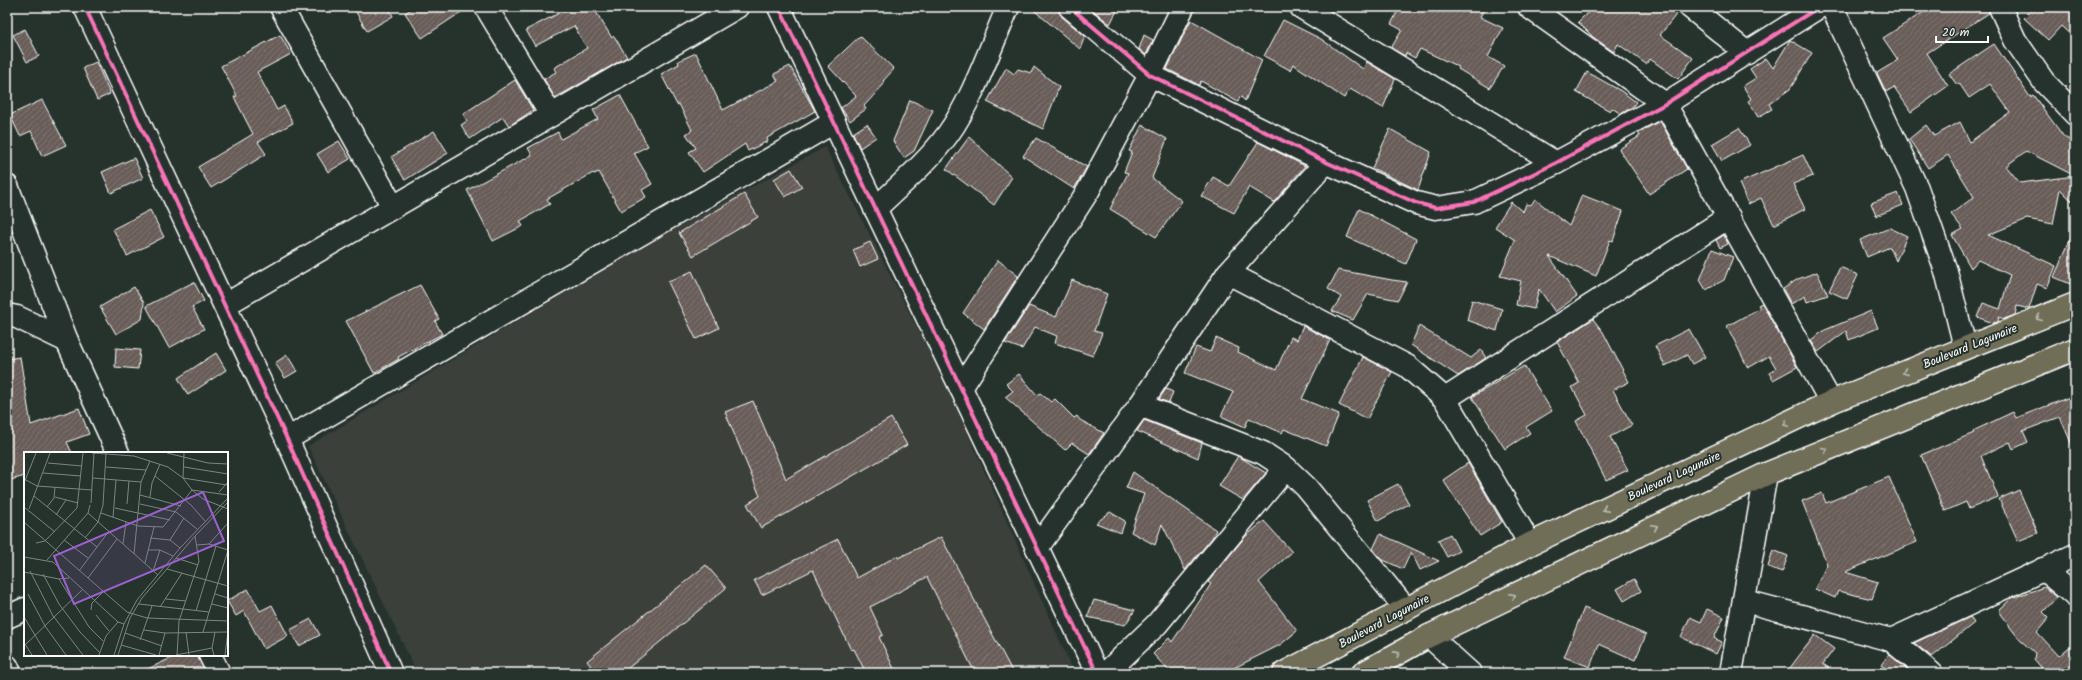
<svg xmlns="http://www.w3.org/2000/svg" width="2082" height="680" font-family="Kalam,sans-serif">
<defs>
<pattern id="building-hatch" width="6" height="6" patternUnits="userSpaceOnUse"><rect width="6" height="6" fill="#695d58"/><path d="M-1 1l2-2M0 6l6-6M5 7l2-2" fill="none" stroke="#807571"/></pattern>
</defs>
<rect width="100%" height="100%" fill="#26332d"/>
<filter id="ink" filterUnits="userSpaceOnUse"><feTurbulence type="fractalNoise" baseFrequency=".025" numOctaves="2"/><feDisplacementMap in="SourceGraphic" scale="8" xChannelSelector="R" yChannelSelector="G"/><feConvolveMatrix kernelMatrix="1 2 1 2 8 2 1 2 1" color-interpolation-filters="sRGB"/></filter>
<g filter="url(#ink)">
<polygon fill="#3a403a" points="825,147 947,387 1074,673 417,673 308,446 635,251"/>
<g fill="url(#building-hatch)" stroke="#fff">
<polygon points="353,7 388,7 393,16 367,31"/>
<polygon points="415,7 469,7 422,38 405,13"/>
<polygon points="571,7 593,7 612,38 614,36 627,57 555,98 544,79 556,72 554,68 587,48 574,26 535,46 526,30"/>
<polygon points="1030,7 1058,7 1062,17 1085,36 1080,49"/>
<polygon points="1089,7 1119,7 1110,24"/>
<polygon points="1400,7 1485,7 1480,17 1503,28 1488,57 1504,66 1490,88 1458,69 1459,67 1420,49 1415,58 1406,53 1405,56 1391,48 1402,30 1391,24"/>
<polygon points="1593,7 1678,7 1678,12 1660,35 1693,58 1678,79 1650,59 1646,64 1618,44 1614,52 1593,37 1578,22"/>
<polygon points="1918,7 1988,7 1989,13 1927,53 1948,86 1911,112 1894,87 1886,92 1877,73 1898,60 1883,38 1922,13"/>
<polygon points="2035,7 2070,7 2075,11 2075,39 2061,26 2048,40 2024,18"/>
<polygon points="1191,20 1262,60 1245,101 1240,96 1238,102 1201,81 1199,85 1167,69"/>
<polygon points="1283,20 1321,39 1363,69 1367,62 1395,79 1383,108 1350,89 1344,98 1293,64 1290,70 1264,56"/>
<polygon points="25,29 39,56 27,62 13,35"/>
<polygon points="280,35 291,54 257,72 277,110 284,106 293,123 258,142 266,154 211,188 198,167 253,134 234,97 237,96 221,66"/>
<polygon points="1144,35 1153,40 1146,55 1139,49"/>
<polygon points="860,36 894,69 883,81 885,83 864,106 866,109 850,121 841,108 856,96 828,66"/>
<polygon points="1790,40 1812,53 1790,89 1769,104 1772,109 1758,117 1748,101 1751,99 1743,86 1756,78 1750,69 1766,58 1773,68"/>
<polygon points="1994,44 2030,97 2033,95 2064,137 2075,143 2075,176 2026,151 2006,166 2020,183 2075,176 2075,204 2060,189 2053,224 2027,219 1988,235 2056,266 2047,288 2037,284 2029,309 2017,306 2015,315 2004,319 1999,317 1998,322 1993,323 1977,317 1983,303 2000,309 2010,275 1978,260 1971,268 1952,235 1963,229 1951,214 1974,197 1948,155 1928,168 1909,139 1926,125 1934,136 1960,122 1970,142 2010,112 1990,84 1969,98 1959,83 1957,85 1949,74"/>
<polygon points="696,53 723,110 778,81 774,74 790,66 815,111 767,138 768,141 748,151 745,144 703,172 689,152 696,148 686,134 692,130 679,104 677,105 661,74 679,64 678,61"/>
<polygon points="96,62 110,94 97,100 83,68"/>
<polygon points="1034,67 1059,87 1043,129 987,102 1006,68 1014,74 1018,69 1031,73"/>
<polygon points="1587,72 1621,91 1636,102 1632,107 1621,114 1612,108 1610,111 1576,92"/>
<polygon points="515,80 533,110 509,126 503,117 470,139 461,125 467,121 463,114"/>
<polygon points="620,95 648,146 634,153 652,184 642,190 646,197 621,211 599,172 594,174 593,173 547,199 550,204 520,221 523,226 493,241 467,190 532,155 528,148 558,132 561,139 598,119 593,110"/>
<polygon points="42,100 66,145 42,156 31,131 20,136 10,115"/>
<polygon points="910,100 933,110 914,151 904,158 893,141"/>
<polygon points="1660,121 1687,169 1649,194 1619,149 1640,136 1638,133"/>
<polygon points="867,124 876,137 860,148 853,133"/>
<polygon points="1142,125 1167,139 1152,178 1182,201 1156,237 1110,209 1128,173 1124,172 1132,152 1129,151"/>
<polygon points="1739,128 1750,145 1722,161 1712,144"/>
<polygon points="1390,129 1431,152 1418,190 1372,168"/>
<polygon points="434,131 448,153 405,180 391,157"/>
<polygon points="969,137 1012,177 994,205 946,169"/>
<polygon points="1036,138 1087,167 1074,189 1023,156"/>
<polygon points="339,141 350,159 328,172 317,154"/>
<polygon points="1258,142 1305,166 1274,202 1249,187 1234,213 1201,196 1213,177 1229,186"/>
<polygon points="1803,155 1813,176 1793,184 1805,209 1774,225 1761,198 1748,204 1739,183"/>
<polygon points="134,158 143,178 111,193 102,172"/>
<polygon points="791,169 802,187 785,197 774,179"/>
<polygon points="1898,193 1903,205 1876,216 1871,203"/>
<polygon points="744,194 758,217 693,256 679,233"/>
<polygon points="1582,195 1623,211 1613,241 1610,240 1596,276 1549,256 1577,296 1555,312 1539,289 1534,309 1516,305 1521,281 1500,276 1515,240 1495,227 1511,202 1523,212 1526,204 1531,205 1535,199 1569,226"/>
<polygon points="1359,209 1416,239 1406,264 1347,237"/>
<polygon points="150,210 164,237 127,256 113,229"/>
<polygon points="1890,228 1907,236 1896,261 1890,247 1867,257 1860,240"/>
<polygon points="2075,229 2075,286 2054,277"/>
<polygon points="1724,235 1728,244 1720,248 1716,240"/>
<polygon points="870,242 878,259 860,267 853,250"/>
<polygon points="1712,249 1733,257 1724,280 1706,290 1700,280"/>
<polygon points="998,260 1018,276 984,329 963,313"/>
<polygon points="1840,267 1858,275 1847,299 1829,291"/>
<polygon points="1338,270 1392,280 1407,282 1398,300 1368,294 1353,320 1332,311 1341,297 1328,289"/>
<polygon points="692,271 719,328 696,339 668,282"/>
<polygon points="1817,272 1828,295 1807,302 1805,296 1791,304 1783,289 1798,279"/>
<polygon points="1072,280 1107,294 1094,331 1102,333 1093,356 1055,343 1057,336 1035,327 1022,349 1005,343 1029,306 1056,317"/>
<polygon points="194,282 204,301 192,307 204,329 169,348 146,306"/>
<polygon points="420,285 439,319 435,321 442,334 398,357 399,359 374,373 346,321"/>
<polygon points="134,287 144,303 142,319 116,334 100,307"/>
<polygon points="1472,300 1502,309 1497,331 1467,320"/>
<polygon points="1762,303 1797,367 1773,380 1769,373 1776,368 1769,356 1748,368 1727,326 1760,308 1758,305"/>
<polygon points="1871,311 1878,328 1849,340 1846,331 1818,352 1811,340 1825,330"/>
<polygon points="1593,319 1603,332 1629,382 1613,390 1632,425 1610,437 1628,470 1606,480 1576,421 1587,415 1572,387 1579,383 1557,342"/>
<polygon points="1303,326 1330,340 1302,399 1339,414 1326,446 1284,429 1282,433 1249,418 1245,427 1221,416 1233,392 1185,373 1196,347 1210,352 1216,338 1239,348 1238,352 1276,370 1291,337 1297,340"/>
<polygon points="1419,326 1471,358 1481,350 1486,358 1458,376 1411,345"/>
<polygon points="1689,329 1705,357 1692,364 1687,355 1665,366 1655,346"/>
<polygon points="116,348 140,350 138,369 115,367"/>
<polygon points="216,353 226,370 188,395 178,378"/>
<polygon points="287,355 297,371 285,378 275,363"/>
<polygon points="20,357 31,425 79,408 89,434 67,442 72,453 25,453 25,476 7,481 7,359"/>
<polygon points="1363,357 1392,372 1367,419 1339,405"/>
<polygon points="1524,366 1552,411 1526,427 1530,433 1505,449 1472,397"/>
<polygon points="1019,374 1037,395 1040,393 1051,402 1055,399 1074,418 1077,416 1080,420 1104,433 1089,454 1072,443 1065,450 1005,397 1013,391 1006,384"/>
<polygon points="1166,389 1173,392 1169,403 1159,399"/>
<polygon points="2075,395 2075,452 2060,417 2023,431 2028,442 2013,449 2010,442 1981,456 1998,497 1969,509 1966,502 1945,511 1921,455 1974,433 1973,431 2013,412 2016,418"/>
<polygon points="753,401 786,479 891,418 907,445 761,528 747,504 760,496 725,412"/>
<polygon points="1144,420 1202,443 1198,458 1137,431"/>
<polygon points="1238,456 1266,473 1243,500 1219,486"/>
<polygon points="1468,463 1502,522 1480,536 1443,480"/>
<polygon points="1133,472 1216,530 1212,538 1185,570 1162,524 1155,545 1131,532 1144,494 1126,488"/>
<polygon points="1889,477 1917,542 1845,572 1878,582 1872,599 1838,591 1835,598 1815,589 1827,564 1802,501 1822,493 1826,503"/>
<polygon points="1398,484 1409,504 1378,521 1367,500"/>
<polygon points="2019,490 2038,533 2018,541 1999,499"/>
<polygon points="1110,512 1125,521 1121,533 1096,523"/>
<polygon points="1264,521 1292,552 1259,582 1297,631 1280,645 1224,673 1171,673 1153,654 1169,638 1172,642 1211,584 1208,582 1245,537"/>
<polygon points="1380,534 1409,547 1439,561 1420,570 1411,552 1403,569 1381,559 1373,549"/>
<polygon points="1450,534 1459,551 1447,557 1438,540"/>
<polygon points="941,537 1013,673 975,673 927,577 870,607 883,635 879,637 896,673 866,673 854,649 851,650 813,570 762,595 754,580 838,539 857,578 897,556 898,558"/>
<polygon points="1773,550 1788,556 1782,572 1768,567"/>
<polygon points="706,565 726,588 622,673 596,673 587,661"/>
<polygon points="1634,579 1641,591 1624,601 1617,589"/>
<polygon points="2044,587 2057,597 2043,612 2049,618 2037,632 2059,656 2075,642 2075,667 2068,673 2046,673 2034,659 2035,653 2020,640 2000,614 2000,609 2012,598"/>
<polygon points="248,589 260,611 272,605 288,636 264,649 244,611 236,616 227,601"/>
<polygon points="1094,600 1135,610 1125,625 1087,617"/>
<polygon points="1584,608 1646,635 1635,660 1599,644 1590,667 1564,657"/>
<polygon points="1707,609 1724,617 1714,638 1722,642 1716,654 1681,637 1690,617 1701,622"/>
<polygon points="1970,617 1974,623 1932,657 1914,643"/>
<polygon points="311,619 320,635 299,646 290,630"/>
<polygon points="1815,635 1834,649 1823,664 1836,673 1786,673"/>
<polygon points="1889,654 1911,673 1891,673 1881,665"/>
<polygon points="178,655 198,655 205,673 139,673"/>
</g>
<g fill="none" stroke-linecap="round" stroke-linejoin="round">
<g stroke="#fff" stroke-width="25">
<g id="minor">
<polyline points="85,7 287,439 391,673"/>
<polyline points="281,7 393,207"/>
<polyline points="486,7 551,115"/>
<polyline points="779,7 1097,673"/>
<polyline points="1070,7 1150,75 1326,162 1416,203 1436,208 1474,202 1556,163 1665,104 1819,7"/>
<polyline points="1301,7 1556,163"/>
<polyline points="1529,7 1665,104 1831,402"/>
<polyline points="1690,7 1747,53"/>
<polyline points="1832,7 1917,188 1946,271 1965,347"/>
<polyline points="2000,7 2015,40 2044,82 2075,114"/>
<polyline points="7,186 67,341 118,453"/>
<path d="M875 209C900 185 927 163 948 134 972 101 991 46 1008 7"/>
<polyline points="1228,273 1407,366 1445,399 1530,544"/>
<polyline points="225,305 737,7"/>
<polyline points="7,315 17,317 67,341"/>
<polyline points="961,388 1088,191 1150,75 1183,7"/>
<polyline points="1445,399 1729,217"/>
<polyline points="1140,405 1263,453 1286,468 1306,487 1406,609"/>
<polyline points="287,439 834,122"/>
<polyline points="1037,548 1140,405 1228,273 1326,162"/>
<polyline points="2043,569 2075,596"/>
<polyline points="1745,601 1891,640 1931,673"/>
<polyline points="7,617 25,609"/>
<polyline points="1429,636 1470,673"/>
<polyline points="1891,640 2075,555"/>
<polyline points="210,655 219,673"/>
<polyline points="7,666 10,673"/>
<polyline points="1106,673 1157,624 1286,468"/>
<polyline points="1731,673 1766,474"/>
</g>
</g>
<g stroke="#fff" stroke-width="25">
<g id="major">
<polyline points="1284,673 1530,544 1831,402 2075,304"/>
<polyline points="1363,673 1429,636 1766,474 2075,349"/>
</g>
</g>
<use href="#minor" stroke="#26332d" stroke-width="22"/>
<use href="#major" stroke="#716e59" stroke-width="22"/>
<g stroke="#26332d" stroke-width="6">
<g id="cycleway">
<polyline points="85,7 287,439 391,673"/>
<polyline points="779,7 1097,673"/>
<polyline points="1070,7 1150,75 1326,162 1416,203 1436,208 1474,202 1556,163 1665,104 1819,7"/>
</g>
</g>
<use href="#cycleway" stroke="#fb73b8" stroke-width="4"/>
</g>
<defs><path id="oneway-chevron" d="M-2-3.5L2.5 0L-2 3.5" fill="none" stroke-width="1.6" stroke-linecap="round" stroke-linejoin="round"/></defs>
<g stroke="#bfbeb4">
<use href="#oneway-chevron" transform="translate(2039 318) rotate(158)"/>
<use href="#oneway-chevron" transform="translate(1905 372) rotate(158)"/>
<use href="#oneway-chevron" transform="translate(1786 424) rotate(155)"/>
<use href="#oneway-chevron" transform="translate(1825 450) rotate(-22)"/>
<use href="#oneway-chevron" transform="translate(1605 509) rotate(155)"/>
<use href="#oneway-chevron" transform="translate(1655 527) rotate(-26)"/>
<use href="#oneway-chevron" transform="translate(1513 596) rotate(-26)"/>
<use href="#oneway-chevron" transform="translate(1397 654) rotate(-29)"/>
</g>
</g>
<g text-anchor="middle" stroke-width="4" stroke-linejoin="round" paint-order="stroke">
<g font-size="12" fill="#fff" stroke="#26332d">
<text transform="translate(1970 346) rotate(-22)" y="4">Boulevard Lagunaire</text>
<text transform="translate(1674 476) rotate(-25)" y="4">Boulevard Lagunaire</text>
<text transform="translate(1384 621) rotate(-28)" y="4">Boulevard Lagunaire</text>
</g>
</g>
<g transform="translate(24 452)">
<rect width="204" height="204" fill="#26332d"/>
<path fill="none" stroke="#7d8581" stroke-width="1" d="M68 1 110 4 144 15 159 26 203 33M143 1 184 11 204 12M160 1 159 26 168 38 179 47 204 57M24 11 58 14M82 15 122 18M160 15 204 22M19 21 57 24M131 24 167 53 181 69M69 26 117 30M2 28 13 34 68 38M0 31 12 1M195 40 204 30M116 43 157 54M10 44 73 95M31 45 54 51M126 45 128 31 136 12M67 51 70 1M103 52 105 29M116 52 152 60 173 77M0 55 31 80M23 55 30 46 31 35M91 56 146 68M5 57 26 1M64 61 134 123M77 61 114 74 139 75 168 38 204 43M32 63 42 48M89 65 92 28M0 70 103 160 123 166 204 169M61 86 74 70 79 53 82 1M126 86 146 88 156 96M40 88 64 106M146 88 160 66M12 91 21 89 53 56 59 1M99 92 102 70M185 92 204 71M173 93 185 92 204 98M124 98H136L149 104M110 102 117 30 126 9M0 105 29 110 94 170 100 172M152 106 174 113M23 108 64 61 66 53M121 111 130 75M143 117 204 134M6 119 30 166M55 119 85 79M129 119 136 98M0 120 35 127 45 126M19 122 35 152 56 180 76 201M64 126 93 87M35 127 65 175 79 189M4 142 21 174 42 203M191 142 204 146M142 147 162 149M115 152 185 160M188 152 204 156M136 155 158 121M67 158 68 151 79 140M172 159 192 94M72 163 85 179M0 165 23 203M30 165 59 203M120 178 141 181 204 180M162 180 165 203M179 180 204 98M101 181 138 194M116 188 128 154M1 192 8 203M97 193 132 203M0 194 58 138M75 203 82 184 94 170M90 203 100 172 113 148 156 96 204 46M94 203 106 166 118 146 171 84 204 50M135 203 141 181M152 203 188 196M153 203 155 169 175 109 171 84M190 203 188 196 191 180M201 203 204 179"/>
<path fill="#9c61cf" fill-opacity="0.15" stroke="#9c61cf" stroke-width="2" d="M179 40 200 89 50 152 30 104Z"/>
<rect width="204" height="204" fill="none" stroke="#fff" stroke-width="2"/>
</g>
<rect width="2082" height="680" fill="none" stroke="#26332d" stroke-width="24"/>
<rect x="12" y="12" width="2058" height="656" fill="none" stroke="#fff" stroke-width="1.5" filter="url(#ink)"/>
<path d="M1936 36v6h52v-6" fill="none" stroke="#ffffff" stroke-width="2"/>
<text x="1942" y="36" font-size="12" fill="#ffffff" stroke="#26332d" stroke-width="3" paint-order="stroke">20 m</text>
</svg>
